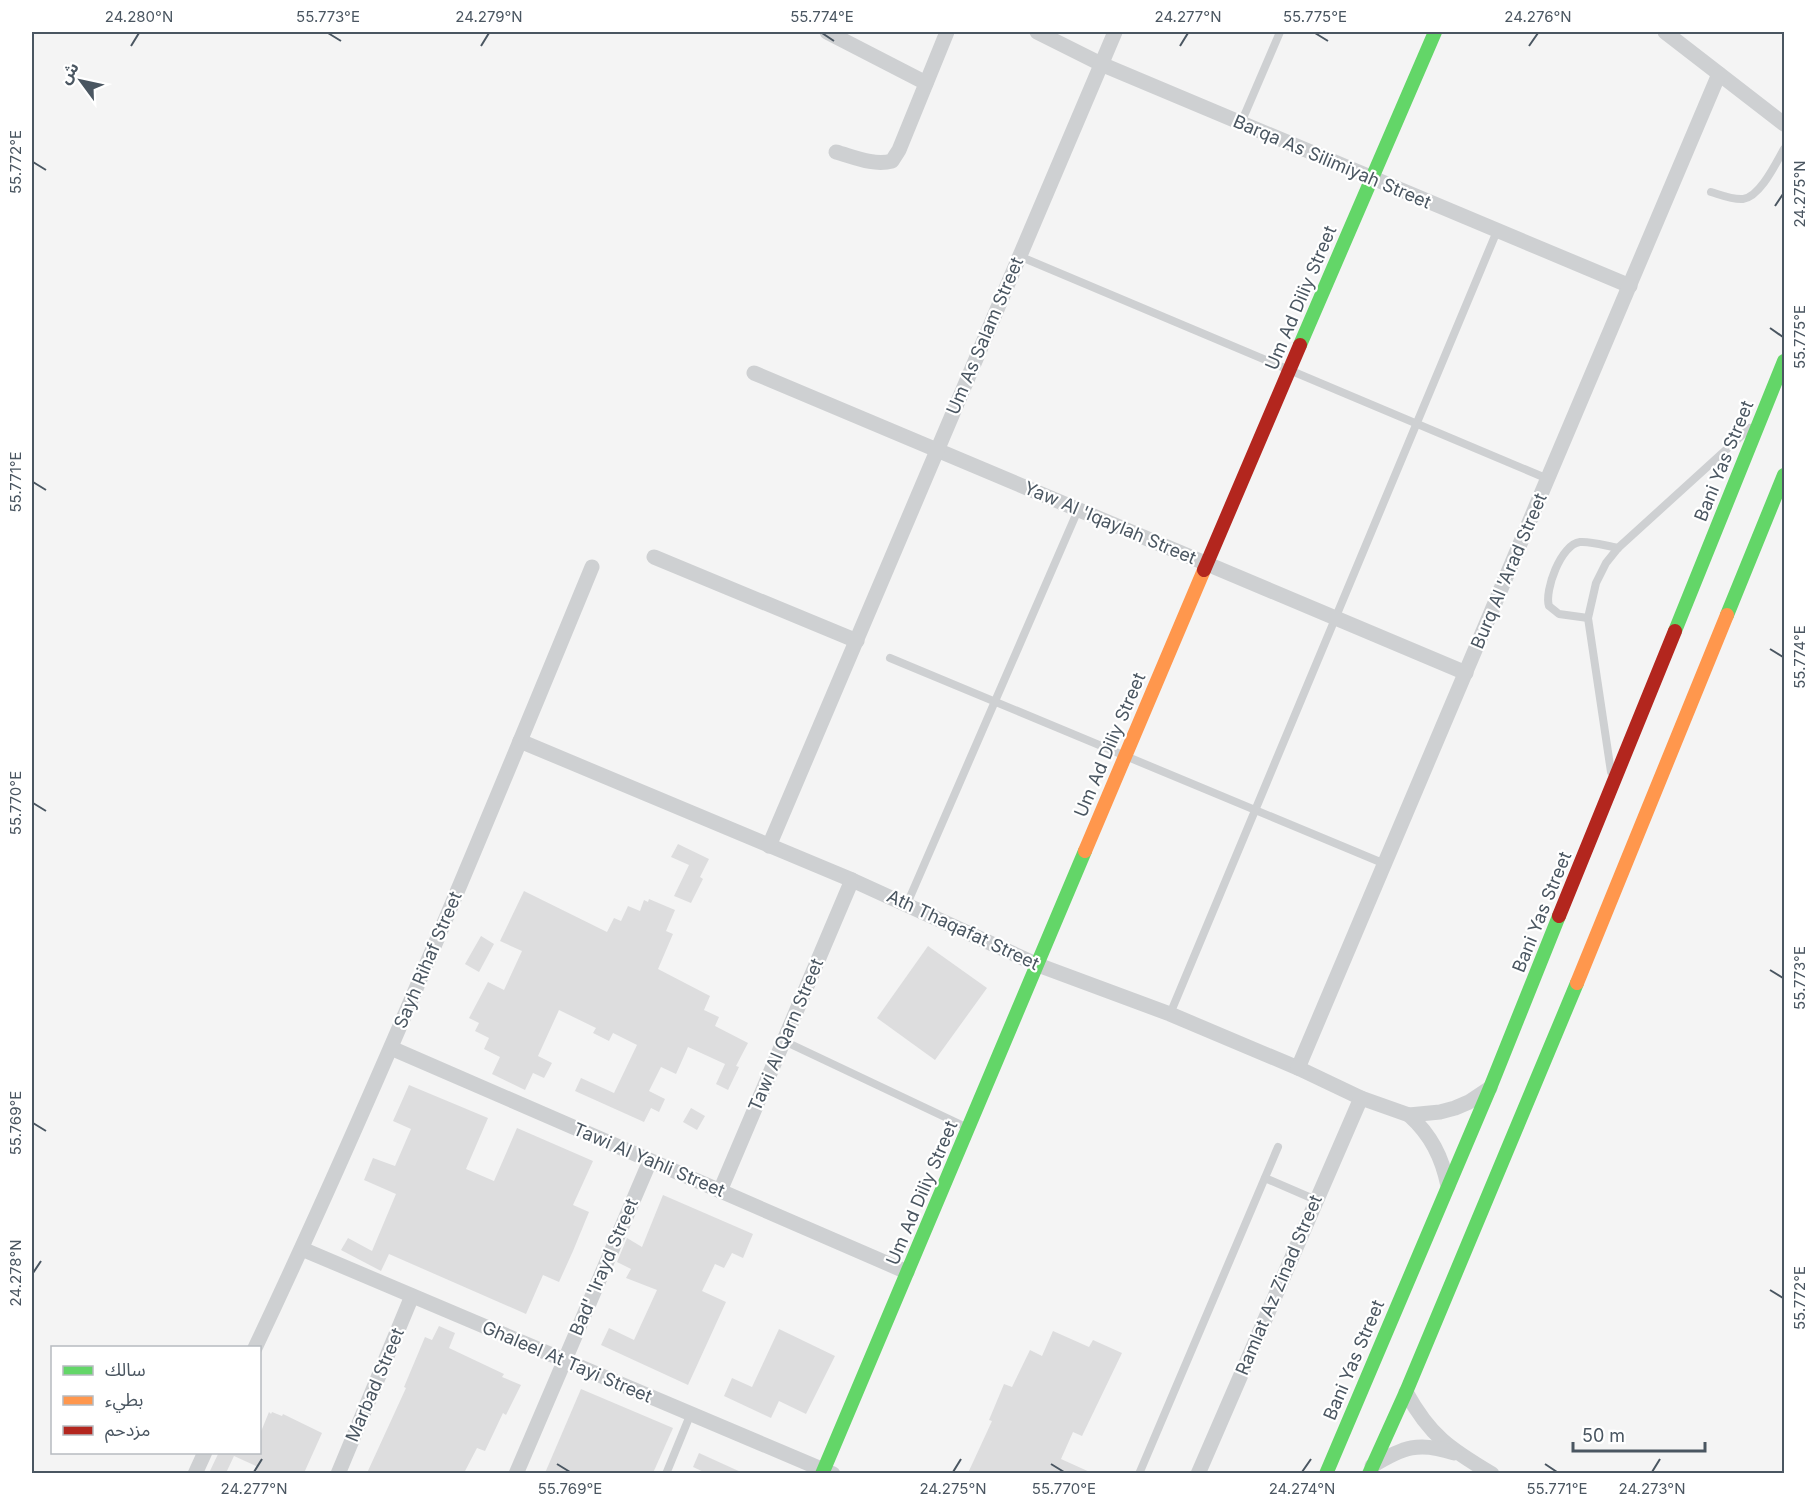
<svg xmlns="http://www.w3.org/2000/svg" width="1816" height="1505" font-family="Inter,'Noto Sans Arabic',sans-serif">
<rect width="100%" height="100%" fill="#f4f4f4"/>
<g fill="#ddddde">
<polygon points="678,844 709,859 700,877 703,879 691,903 674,896 689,865 671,857"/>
<polygon points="524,891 607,932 614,918 621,921 628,906 640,911 644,900 648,902 649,899 675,910 666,931 673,934 658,969 710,996 704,1010 719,1017 715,1026 748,1043 736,1066 739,1067 728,1090 716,1084 725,1064 688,1047 676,1074 661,1067 649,1091 665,1099 659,1112 651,1108 644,1122 575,1091 581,1078 614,1093 637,1045 613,1033 609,1041 593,1033 596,1028 559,1010 538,1056 552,1063 544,1078 533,1073 525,1090 492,1074 500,1057 484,1049 489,1038 475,1031 479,1023 469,1018 488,982 504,990 522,951 500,941"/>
<polygon points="481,936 494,944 479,972 465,964"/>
<polygon points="928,946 987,988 935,1060 877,1018"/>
<polygon points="409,1085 488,1118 466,1169 494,1181 517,1128 593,1161 573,1205 589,1212 573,1251 559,1282 543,1275 526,1314 389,1254 381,1271 341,1250 348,1238 372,1251 396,1194 364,1180 373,1158 395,1166 411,1129 393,1121"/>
<polygon points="691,1108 705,1116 697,1130 683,1122"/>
<polygon points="663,1195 753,1234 743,1258 732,1253 724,1268 715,1264 702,1291 726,1302 688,1385 601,1345 609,1328 634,1340 657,1290 626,1278 631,1269 617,1262 627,1238 642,1247"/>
<polygon points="439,1326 455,1333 449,1348 504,1374 502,1377 521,1385 506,1415 503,1413 485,1451 477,1448 464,1473 367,1473 406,1388 404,1387 425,1337 432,1340"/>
<polygon points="779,1329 835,1356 806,1414 779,1401 771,1418 724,1396 732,1378 752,1387"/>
<polygon points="1053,1331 1089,1347 1093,1340 1122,1353 1082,1436 1073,1432 1061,1459 1092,1473 968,1473 992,1421 989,1420 1004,1384 1012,1387 1030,1350 1042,1356"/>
<polygon points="581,1389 673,1428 653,1473 545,1473"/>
<polygon points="269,1412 271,1414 272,1412 282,1416 283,1414 322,1433 304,1473 255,1473 258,1467 234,1456 226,1473 209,1473 219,1452 260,1452 260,1434"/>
<polygon points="699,1453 743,1473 706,1473 693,1467"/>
</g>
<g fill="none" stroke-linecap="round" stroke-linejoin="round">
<g stroke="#ced0d2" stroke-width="8">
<polyline points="1241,123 1280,32"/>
<path d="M1711 192C1721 195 1733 200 1743 199 1760 197 1776 163 1784 149"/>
<polyline points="1019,256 1548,479"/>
<path d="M1588 618 1559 614 1549 606C1544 591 1561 544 1580 542 1592 541 1606 546 1618 548"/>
<polyline points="890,658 1385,864"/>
<polyline points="1611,772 1588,618 1596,583 1606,563 1618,548 1750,428"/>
<polyline points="907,904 1078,510"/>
<polyline points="1170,1014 1497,231"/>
<polyline points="784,1041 968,1128"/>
<polyline points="1265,1178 1316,1200"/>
<polyline points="666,1474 691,1413"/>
<polyline points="1139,1474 1278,1147"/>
</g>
<g stroke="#ced0d2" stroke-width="15">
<polyline points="827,32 926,83"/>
<polyline points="1037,32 1101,64 1630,286"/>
<polyline points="1665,32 1784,124"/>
<path d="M836 152C854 157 874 166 892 161L899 150 947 32"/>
<polyline points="754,373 1466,673"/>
<polyline points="654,557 857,641"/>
<polyline points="520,741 852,880 1038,965 1170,1014 1298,1068 1361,1098 1409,1115 1440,1112 1455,1108 1469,1102 1490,1088"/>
<polyline points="769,846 1115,32"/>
<polyline points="391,1048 907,1272"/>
<polyline points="1298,1068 1719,74"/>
<path d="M1409 1115C1431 1135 1442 1157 1448 1186"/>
<polyline points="720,1191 852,880"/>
<polyline points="302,1249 833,1474"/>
<path d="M255 1348C376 1092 484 829 592 567"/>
<path d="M1406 1392C1430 1436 1450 1449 1492 1474"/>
<path d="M1372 1466C1403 1447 1419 1441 1454 1453"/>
<polyline points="195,1474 205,1452"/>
<polyline points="338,1474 412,1296"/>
<polyline points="516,1474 650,1161"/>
<polyline points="1198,1474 1361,1098"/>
</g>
<g stroke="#63d668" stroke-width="14">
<polyline points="1300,345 1435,32"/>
<polyline points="1727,615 1784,475"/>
<polyline points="1675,631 1784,361"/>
<polyline points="822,1474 1085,851"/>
<polyline points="1326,1474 1490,1088 1559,916"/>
<polyline points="1369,1474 1406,1392 1577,983"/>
</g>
<g stroke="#ff974d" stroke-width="14">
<polyline points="1085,851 1204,570"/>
<polyline points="1577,983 1727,615"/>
</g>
<g stroke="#b3261e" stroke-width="14">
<polyline points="1204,570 1300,345"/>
<polyline points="1559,916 1675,631"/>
</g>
</g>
<path fill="none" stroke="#4a5661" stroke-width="2" d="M328 33 341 41M822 33 834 41M1315 33 1328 41M131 46 139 33M481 46 489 33M1180 46 1188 33M1529 46 1538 33M33 162 46 170M1775 206 1783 194M1770 328 1783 337M33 482 46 490M1770 649 1783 657M33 803 46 811M1770 970 1783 978M33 1123 46 1131M33 1273 41 1261M1770 1290 1783 1298M557 1464 570 1472M1051 1464 1064 1472M1545 1464 1557 1472M254 1472 262 1459M953 1472 961 1459M1302 1472 1311 1459M1652 1472 1660 1459"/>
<g text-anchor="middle" stroke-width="4.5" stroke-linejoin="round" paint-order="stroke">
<g font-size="18" fill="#4a5661" stroke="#fff">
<text transform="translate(1332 162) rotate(23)" y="6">Barqa As Silimiyah Street</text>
<text transform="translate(1301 298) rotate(-67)" y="6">Um Ad Diliy Street</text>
<text transform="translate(985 336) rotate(-67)" y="6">Um As Salam Street</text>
<text transform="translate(1724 461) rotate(-68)" y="6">Bani Yas Street</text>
<text transform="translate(1110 523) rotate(23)" y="6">Yaw Al 'Iqaylah Street</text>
<text transform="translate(1509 571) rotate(-67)" y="6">Burq Al 'Arad Street</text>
<text transform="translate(1110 745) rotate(-67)" y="6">Um Ad Diliy Street</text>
<text transform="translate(1542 912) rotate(-68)" y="6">Bani Yas Street</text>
<text transform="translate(963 930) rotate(25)" y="6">Ath Thaqafat Street</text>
<text transform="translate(428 960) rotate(-67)" y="6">Sayh Rihaf Street</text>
<text transform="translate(786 1035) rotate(-67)" y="6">Tawi Al Qarn Street</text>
<text transform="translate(649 1160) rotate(23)" y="6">Tawi Al Yahli Street</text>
<text transform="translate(922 1193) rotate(-67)" y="6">Um Ad Diliy Street</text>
<text transform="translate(604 1267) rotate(-67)" y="6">Bad' 'Irayd Street</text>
<text transform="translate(1279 1285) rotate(-67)" y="6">Ramlat Az Zinad Street</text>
<text transform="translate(1354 1360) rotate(-67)" y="6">Bani Yas Street</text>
<text transform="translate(567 1362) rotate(23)" y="6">Ghaleel At Tayi Street</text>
<text transform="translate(375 1385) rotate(-67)" y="6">Marbad Street</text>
</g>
</g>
<rect width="1816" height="1505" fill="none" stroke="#ffffff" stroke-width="66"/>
<rect x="51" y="1346" width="210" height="108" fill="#ffffff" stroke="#b7bbc0" stroke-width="1.5"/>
<rect x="63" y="1366" width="30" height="9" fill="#63d668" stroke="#b7bbc0" stroke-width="1.5"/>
<text x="105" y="1376" font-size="18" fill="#4a5661">سالك</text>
<rect x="63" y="1396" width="30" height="9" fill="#ff974d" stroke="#b7bbc0" stroke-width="1.5"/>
<text x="105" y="1406" font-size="18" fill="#4a5661">بطيء</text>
<rect x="63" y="1426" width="30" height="9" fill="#b3261e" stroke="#b7bbc0" stroke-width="1.5"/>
<text x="105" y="1436" font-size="18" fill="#4a5661">مزدحم</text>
<g transform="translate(81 81) rotate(303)" stroke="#ffffff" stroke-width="4.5" paint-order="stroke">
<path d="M0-4.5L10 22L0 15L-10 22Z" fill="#4a5661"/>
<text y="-9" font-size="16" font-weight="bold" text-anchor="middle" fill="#4a5661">ش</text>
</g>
<path d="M1573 1442v9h132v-9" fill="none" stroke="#4a5661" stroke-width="3"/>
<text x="1582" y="1442" font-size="18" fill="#4a5661" stroke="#ffffff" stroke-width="4.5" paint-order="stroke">50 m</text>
<rect x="33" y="33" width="1750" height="1439" fill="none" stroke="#4a5661" stroke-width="2"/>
<g font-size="15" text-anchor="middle" fill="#4a5661">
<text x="139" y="22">24.280°N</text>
<text x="328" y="22">55.773°E</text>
<text x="489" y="22">24.279°N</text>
<text x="822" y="22">55.774°E</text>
<text x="1188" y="22">24.277°N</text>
<text x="1315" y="22">55.775°E</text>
<text x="1538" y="22">24.276°N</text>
<text transform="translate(16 162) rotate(-90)" y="5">55.772°E</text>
<text transform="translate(1800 194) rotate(-90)" y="5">24.275°N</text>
<text transform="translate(1800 337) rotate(-90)" y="5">55.775°E</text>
<text transform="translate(16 482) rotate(-90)" y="5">55.771°E</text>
<text transform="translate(1800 657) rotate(-90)" y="5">55.774°E</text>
<text transform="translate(16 803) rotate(-90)" y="5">55.770°E</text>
<text transform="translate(1800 978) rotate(-90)" y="5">55.773°E</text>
<text transform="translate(16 1123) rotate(-90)" y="5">55.769°E</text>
<text transform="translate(16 1273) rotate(-90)" y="5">24.278°N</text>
<text transform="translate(1800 1298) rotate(-90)" y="5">55.772°E</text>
<text x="254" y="1494">24.277°N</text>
<text x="570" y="1494">55.769°E</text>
<text x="953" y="1494">24.275°N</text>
<text x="1064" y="1494">55.770°E</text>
<text x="1302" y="1494">24.274°N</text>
<text x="1557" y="1494">55.771°E</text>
<text x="1652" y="1494">24.273°N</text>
</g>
</svg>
